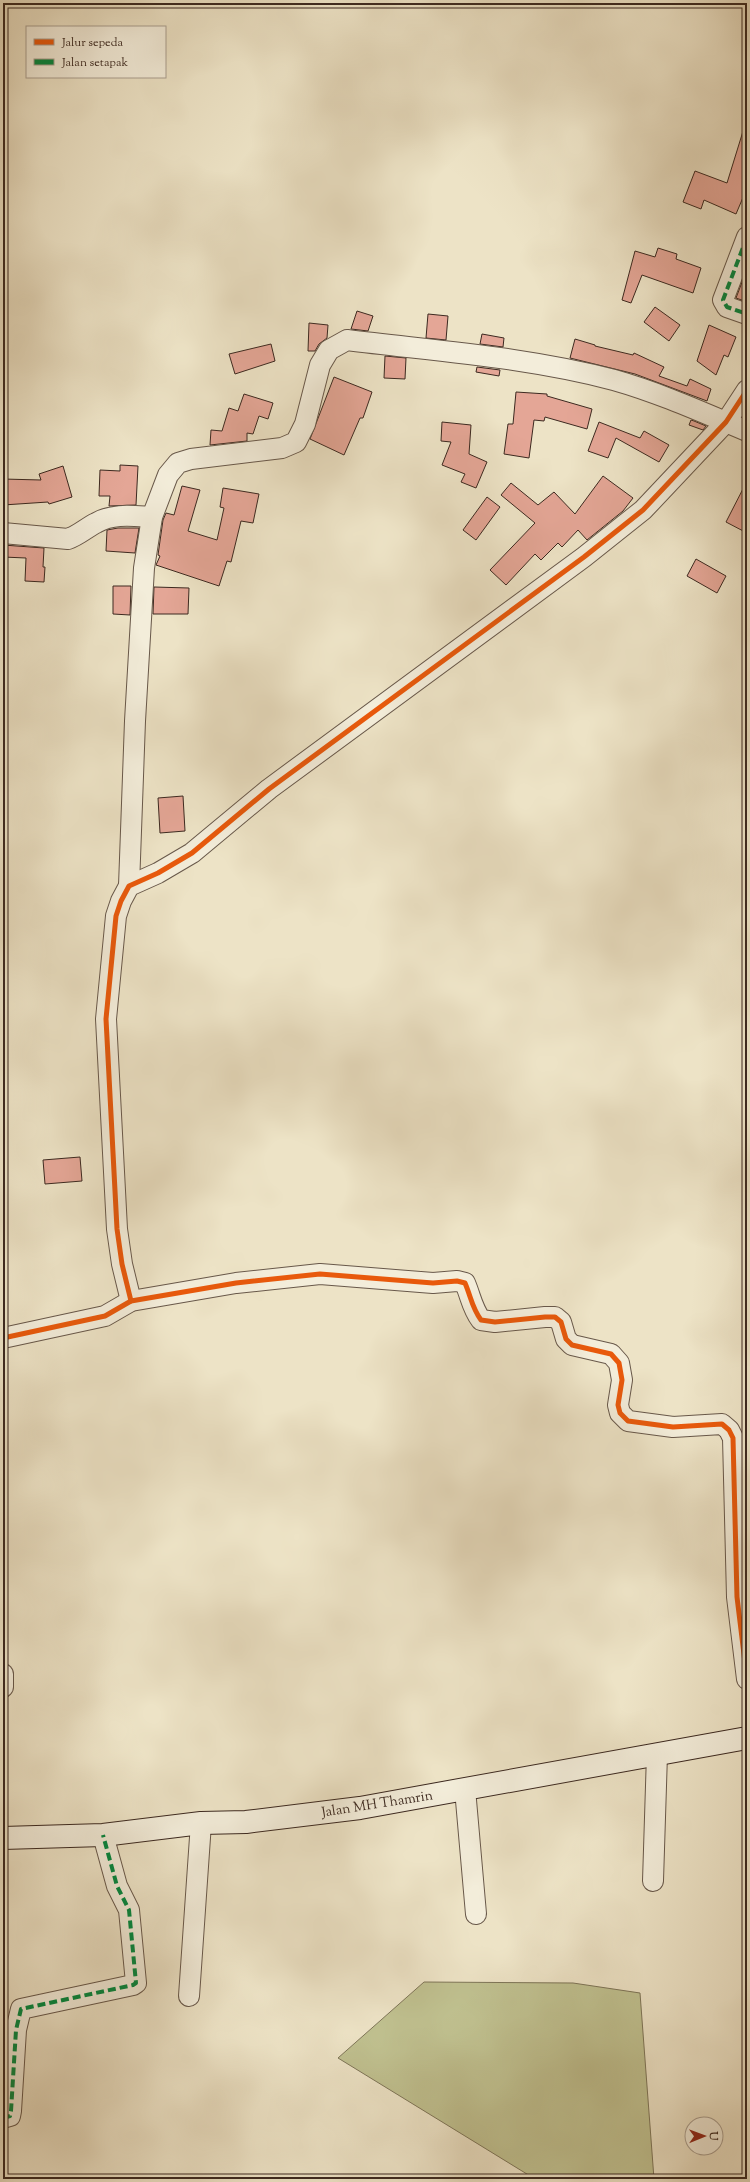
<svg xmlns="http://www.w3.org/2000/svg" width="750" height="2182" font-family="'Sorts Mill Goudy',serif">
<rect width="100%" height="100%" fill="#ede3c6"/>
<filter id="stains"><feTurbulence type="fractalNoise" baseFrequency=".005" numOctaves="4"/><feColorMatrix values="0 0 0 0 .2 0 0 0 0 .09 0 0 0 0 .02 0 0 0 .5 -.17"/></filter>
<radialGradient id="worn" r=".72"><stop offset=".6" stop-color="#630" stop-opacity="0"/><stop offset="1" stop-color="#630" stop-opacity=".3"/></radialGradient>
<polygon fill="#c0c190" stroke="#7e7558" points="424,1982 573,1983 640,1993 654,2179 535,2179 338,2058"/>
<g fill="#e4a696" stroke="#3c2920">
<polygon points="744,128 747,128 747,188 736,214 704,200 701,209 683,202 695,171 727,183"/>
<polygon points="658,248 677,254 676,259 701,268 693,293 642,275 631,303 622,300 635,251 655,257"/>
<polygon points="747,269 747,302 736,298"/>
<polygon points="655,307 680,325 669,341 644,322"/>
<polygon points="357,311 373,316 368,331 351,329"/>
<polygon points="428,314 448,316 446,340 426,338"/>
<polygon points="309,323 328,325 327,338 319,344 315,351 308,351"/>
<polygon points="709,325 736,337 728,357 724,355 716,375 697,361"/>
<polygon points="482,334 504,338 503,347 480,344"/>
<polygon points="575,339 595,345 595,346 633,355 634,353 664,367 659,376 687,386 690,379 711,389 707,401 635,374 570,358"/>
<polygon points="271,344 275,361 235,374 229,354"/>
<polygon points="385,356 406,358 405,379 384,378"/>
<polygon points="477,367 500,370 499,376 476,372"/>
<polygon points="334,377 372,392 363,418 360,418 344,455 310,439"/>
<polygon points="516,392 547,394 547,396 592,409 587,429 545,417 544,421 534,420 529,458 504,454 508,424 513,424"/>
<polygon points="244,394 273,403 268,419 259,416 253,434 247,433 247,441 210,445 211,430 222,431 229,408 238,411"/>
<polygon points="691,420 694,421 706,426 703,430 689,425"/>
<polygon points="442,422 471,425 469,454 487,462 476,488 461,482 465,474 442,465 451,442 441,441"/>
<polygon points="599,422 640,438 644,431 669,445 659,462 616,438 608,458 588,451"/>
<polygon points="120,465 138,466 136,505 109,506 110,496 99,496 100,470 120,471"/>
<polygon points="63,466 72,497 49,504 48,502 3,505 3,479 41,480 39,474"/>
<polygon points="603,476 633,498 623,511 587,540 578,530 562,547 558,543 541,560 535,554 506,585 490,570 535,523 501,495 511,483 538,505 554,492 575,514"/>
<polygon points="747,481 747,533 726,522"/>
<polygon points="182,486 200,490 188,531 217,540 224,508 220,507 223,488 259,494 253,523 241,521 231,562 227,561 219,586 156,565 160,556 158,555 163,520 166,513 174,515"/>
<polygon points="487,497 500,507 476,540 463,530"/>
<polygon points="118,528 139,528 135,553 106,551 107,530"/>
<polygon points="3,545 44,548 43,567 45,567 44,582 25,581 26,558 3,557"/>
<polygon points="696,559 726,576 717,593 687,576"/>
<polygon points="113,586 131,586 130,615 113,614"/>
<polygon points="154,587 189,588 188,614 153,614"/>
<polygon points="183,796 185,831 160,833 158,798"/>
<polygon points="80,1157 82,1181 45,1184 43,1160"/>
</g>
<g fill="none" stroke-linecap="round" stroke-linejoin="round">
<g stroke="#68584a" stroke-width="22">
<g id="street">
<polyline points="747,237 723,300 727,307 747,314"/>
<path d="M3 533 68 539C79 535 86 528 96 523 113 513 133 516 152 517"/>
<path d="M129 886 135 721 144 568 152 517 168 475 178 463 191 459 282 448 296 442 305 424 320 365 329 350 347 340C435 351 527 357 614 380 660 393 704 413 747 431"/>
<polyline points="131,1301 122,1264 117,1229 106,1019 116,916 121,901 129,886 158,873 192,853 269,789 584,557 643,510 726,422 747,390"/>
<path d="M3 1338 105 1316 131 1301 236 1283 320 1274 433 1283 457 1281 465 1283C471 1297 472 1308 481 1320L495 1322 545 1317H555L561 1322 566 1339 572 1345 611 1354 619 1363 622 1380 618 1405 620 1413 628 1421 673 1427 722 1424 729 1430 733 1438 737 1597 747 1679"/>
<polyline points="3,1674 3,1687"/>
<polyline points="465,1789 476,1914"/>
<polyline points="653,1881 657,1754"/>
<polyline points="189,1996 201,1823"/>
<polyline points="3,2118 10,2116 11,2111 16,2030 21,2009 133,1985 136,1983 129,1910 117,1886 103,1835"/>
</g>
</g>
<g stroke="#3c2920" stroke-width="24">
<polyline id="secondary" points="3,1838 103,1835 201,1823 246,1822 360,1808 747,1738"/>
</g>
<use href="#street" stroke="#f3edda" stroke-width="20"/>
<use href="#secondary" stroke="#f3edda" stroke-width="22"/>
<g stroke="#00873e" stroke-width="4" stroke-dasharray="8 4" stroke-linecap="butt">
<polyline points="747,237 723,300 727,307 747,314"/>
<polyline points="3,2118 10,2116 11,2111 16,2030 21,2009 133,1985 136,1983 129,1910 117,1886 103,1835"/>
</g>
<g stroke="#f3edda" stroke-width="8">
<g id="cycleway">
<polyline points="131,1301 122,1264 117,1229 106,1019 116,916 121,901 129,886 158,873 192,853 269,789 584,557 643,510 726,422 747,390"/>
<path d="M3 1338 105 1316 131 1301 236 1283 320 1274 433 1283 457 1281 465 1283C471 1297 472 1308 481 1320L495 1322 545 1317H555L561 1322 566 1339 572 1345 611 1354 619 1363 622 1380 618 1405 620 1413 628 1421 673 1427 722 1424 729 1430 733 1438 737 1597 747 1679"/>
</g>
</g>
<use href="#cycleway" stroke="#e8590c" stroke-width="5"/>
</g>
<g text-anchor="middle" stroke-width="3" stroke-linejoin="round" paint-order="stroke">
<g font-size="14" fill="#3c2920" stroke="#f3edda">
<text transform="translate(377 1803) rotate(-9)" y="5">Jalan MH Thamrin</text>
</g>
</g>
<rect width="750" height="2182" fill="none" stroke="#ede3c6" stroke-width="16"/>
<rect x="4" y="4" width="742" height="2174" fill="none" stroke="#3c2920" stroke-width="2"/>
<rect x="8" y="8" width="734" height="2166" fill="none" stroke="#3c2920"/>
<rect x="26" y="26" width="140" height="52" fill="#f3edda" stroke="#aa9f90"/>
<rect x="34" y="39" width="20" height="6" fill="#e8590c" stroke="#aa9f90"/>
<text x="62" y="46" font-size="12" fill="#3c2920">Jalur sepeda</text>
<rect x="34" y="59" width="20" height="6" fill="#00873e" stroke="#aa9f90"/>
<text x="62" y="66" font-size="12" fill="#3c2920">Jalan setapak</text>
<g transform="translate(704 2136) rotate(89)"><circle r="19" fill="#f3edda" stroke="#aa9f90"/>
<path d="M0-3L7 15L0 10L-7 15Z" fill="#8f2418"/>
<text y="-6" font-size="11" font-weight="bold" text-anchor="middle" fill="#3c2920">U</text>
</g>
<rect width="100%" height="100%" filter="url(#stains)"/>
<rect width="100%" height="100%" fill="url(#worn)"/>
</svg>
